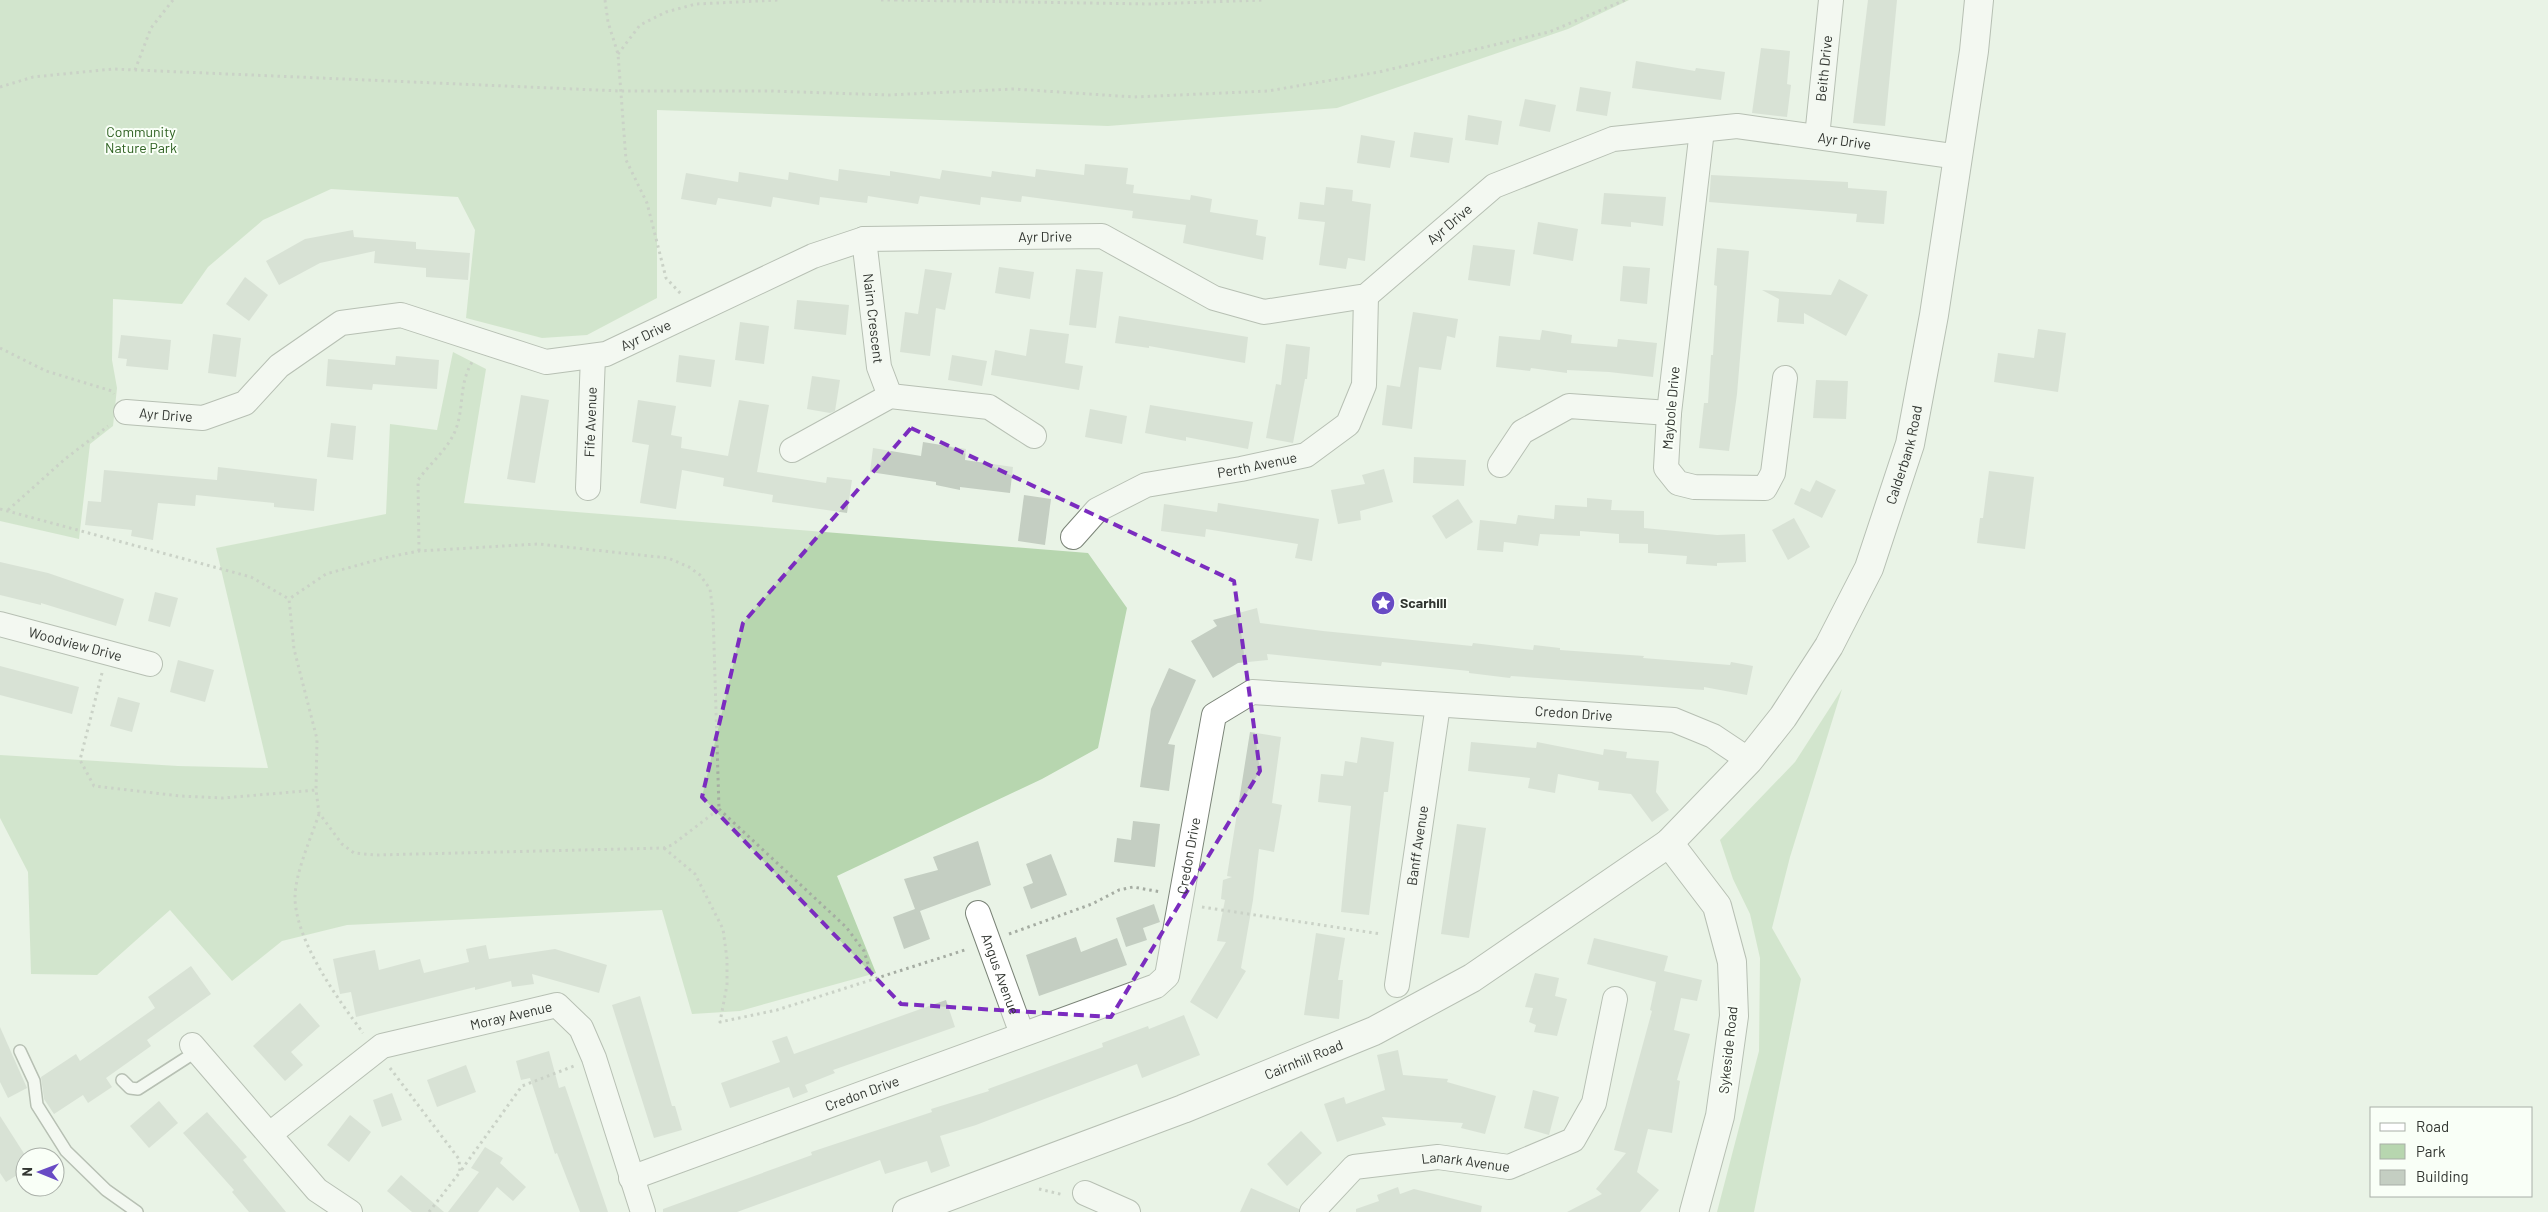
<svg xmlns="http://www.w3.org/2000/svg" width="2548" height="1212" font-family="Barlow,sans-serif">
<rect width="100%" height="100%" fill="#e9f3e6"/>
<g fill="#b7d6af">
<polygon points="0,0 1629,0 1568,29 1337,108 1108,126 657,110 657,298 587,335 542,338 466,318 475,230 458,197 331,189 263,220 208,267 182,304 113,299 112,360 117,388 113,426 90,444 79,539 0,521"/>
<polygon points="453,352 486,369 464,503 1088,553 1127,608 1098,748 1042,779 837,876 876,973 740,1011 692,1014 662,910 347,925 282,941 232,981 170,910 97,975 31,974 28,872 0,818 0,755 178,766 268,768 216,548 386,514 390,424 437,430"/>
<polygon points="1842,689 1790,857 1772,928 1801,979 1754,1212 1717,1212 1759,1051 1760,958 1750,914 1733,879 1720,840 1795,762"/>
</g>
<g fill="#c4cec2">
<polygon points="1868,0 1897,0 1885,126 1853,123"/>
<polygon points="1761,48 1790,51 1787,84 1791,85 1787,117 1752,113"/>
<polygon points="1636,61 1695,71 1696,68 1725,72 1721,100 1632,88"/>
<polygon points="1580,87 1611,92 1607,116 1576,111"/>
<polygon points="1525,99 1556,105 1550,132 1519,126"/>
<polygon points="1468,115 1502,121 1498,145 1465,140"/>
<polygon points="1414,132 1453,138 1449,163 1410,157"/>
<polygon points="1361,135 1395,141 1390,168 1357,163"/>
<polygon points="1085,164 1128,168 1126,184 1134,185 1133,193 1190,200 1191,195 1212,199 1210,212 1258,220 1256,235 1266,237 1263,260 1183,243 1186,225 1132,218 1133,211 1022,196 1021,202 981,197 980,205 920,196 918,204 868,196 867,203 820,197 819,205 773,197 771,207 718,198 716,205 681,199 686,173 738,182 739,172 788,180 789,172 838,181 839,169 890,176 890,171 940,179 942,170 991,177 992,171 1035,177 1036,169 1084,175"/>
<polygon points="1711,175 1848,182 1848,188 1887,191 1884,224 1856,222 1857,214 1709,202"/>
<polygon points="1326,187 1353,190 1352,201 1371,204 1365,261 1348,258 1346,269 1319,265 1325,222 1298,219 1300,202 1324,205"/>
<polygon points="1604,193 1666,197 1663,226 1631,222 1631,227 1601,224"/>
<polygon points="1538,222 1578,229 1573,261 1533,254"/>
<polygon points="353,230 354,237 416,242 416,249 470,253 468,280 426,277 426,268 374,263 375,251 320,263 279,285 266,261 305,239"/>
<polygon points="1473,245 1515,250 1510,286 1468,280"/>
<polygon points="1717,248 1749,251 1737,394 1729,451 1699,448 1704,403 1708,403 1711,355 1713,355 1717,286 1714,285"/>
<polygon points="1623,266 1650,268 1647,304 1620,301"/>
<polygon points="999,267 1034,272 1030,299 995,293"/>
<polygon points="925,269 952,273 945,310 936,308 930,356 900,352 905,312 918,314"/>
<polygon points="1076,269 1103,272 1096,328 1069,325"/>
<polygon points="245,277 268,295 249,321 226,304"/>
<polygon points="1839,279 1868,295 1846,336 1804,313 1804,324 1777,322 1779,299 1762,290 1831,295"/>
<polygon points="797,300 849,305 846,335 794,329"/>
<polygon points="1413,312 1458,319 1455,338 1447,336 1441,370 1419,367 1412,429 1382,425 1387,385 1400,387"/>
<polygon points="1119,316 1248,337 1245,363 1149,346 1149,348 1115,343"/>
<polygon points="740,322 769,326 764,364 735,360"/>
<polygon points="1030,329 1069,334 1065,363 1083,366 1079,390 991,375 995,350 1026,356"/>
<polygon points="2038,329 2066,333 2058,392 1994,382 1998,353 2034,358"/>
<polygon points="1542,330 1572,335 1571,343 1617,347 1618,339 1657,343 1653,377 1609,372 1567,370 1567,373 1531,368 1530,371 1496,367 1499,336 1540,340"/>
<polygon points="213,334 241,338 236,377 208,373"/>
<polygon points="121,335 171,340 168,370 126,366 127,359 118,358"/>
<polygon points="1286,344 1310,347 1307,379 1305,379 1293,443 1266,438 1276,384 1281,385"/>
<polygon points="679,355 715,360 711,387 676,382"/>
<polygon points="952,355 987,361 982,386 948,380"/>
<polygon points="396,356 439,360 437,389 373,384 372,390 326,386 328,359 395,365"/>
<polygon points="812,376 840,380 835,411 830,413 807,409"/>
<polygon points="1816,380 1848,381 1846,419 1813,418"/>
<polygon points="521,395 549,400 535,483 507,479"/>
<polygon points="638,400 676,406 671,435 682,437 681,448 728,456 739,400 769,405 757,472 826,483 827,477 852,480 847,513 772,502 773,495 723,486 724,478 682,470 676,509 640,503 649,445 632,442"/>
<polygon points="1150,405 1253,422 1248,449 1186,437 1186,441 1145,433"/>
<polygon points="1090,409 1127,416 1122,444 1085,437"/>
<polygon points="331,423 356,426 353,460 327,457"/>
<polygon points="923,442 966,449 965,460 1013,467 1010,493 960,487 960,490 936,485 936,482 870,472 873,448 921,456"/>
<polygon points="1414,457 1466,460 1464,486 1413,483"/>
<polygon points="218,467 317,479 314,511 274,507 274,503 196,495 195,506 158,503 153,540 131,536 132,530 85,525 88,501 101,502 104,470 217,480"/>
<polygon points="1384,469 1393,502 1360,511 1361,520 1338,524 1331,490 1365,484 1362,475"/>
<polygon points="1989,471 2034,477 2025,549 1977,543 1980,518 1983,518"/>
<polygon points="1816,480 1836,490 1822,518 1794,504 1801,488 1810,492"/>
<polygon points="1024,495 1051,499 1045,545 1018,541"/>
<polygon points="1587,498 1612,500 1611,510 1644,511 1644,528 1717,535 1745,534 1746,562 1717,563 1717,566 1686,564 1687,556 1648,553 1648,544 1619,543 1619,534 1580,531 1580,536 1540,534 1538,546 1504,542 1503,552 1477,550 1480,520 1516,524 1518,515 1554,519 1555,505 1587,507"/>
<polygon points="1458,499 1473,522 1446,539 1432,516"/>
<polygon points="1218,503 1319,519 1312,561 1295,558 1298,544 1206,529 1205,537 1161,531 1164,504 1217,512"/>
<polygon points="1794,518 1810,547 1788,560 1772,530"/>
<polygon points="0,562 48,573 124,599 116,626 41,603 41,605 0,595"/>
<polygon points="155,592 178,598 170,627 148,621"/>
<polygon points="1257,608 1260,623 1323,631 1472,646 1473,643 1533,650 1534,645 1560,648 1560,650 1644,656 1643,658 1730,665 1731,662 1753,666 1747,695 1704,687 1704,690 1511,676 1510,678 1469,673 1469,671 1382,662 1381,666 1267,654 1268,660 1238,663 1213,678 1191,641 1217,626 1213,620"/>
<polygon points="178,660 214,670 205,702 170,692"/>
<polygon points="0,666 79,687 72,714 0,695"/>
<polygon points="1169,668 1196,680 1168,744 1175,745 1169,791 1140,787 1151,709"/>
<polygon points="118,697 140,703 132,732 110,726"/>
<polygon points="1250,732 1281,737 1272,803 1282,805 1274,852 1259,849 1253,900 1241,968 1246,971 1217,1019 1190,1002 1226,942 1217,941 1225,900 1221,899 1223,880 1232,877 1227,876"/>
<polygon points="1361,737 1394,742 1388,792 1384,792 1369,915 1341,912 1351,806 1318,802 1321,774 1343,776 1345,761 1357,763"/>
<polygon points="1471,742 1536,748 1537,742 1603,755 1604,749 1627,752 1626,758 1659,761 1656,792 1669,810 1652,822 1631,794 1598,790 1599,782 1558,774 1555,793 1528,788 1530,778 1468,771"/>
<polygon points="1133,821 1160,824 1155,867 1114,862 1117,838 1131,840"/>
<polygon points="1457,824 1486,828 1469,938 1441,934"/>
<polygon points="978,841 991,885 920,911 930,939 904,949 893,917 915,909 904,879 938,870 933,857"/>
<polygon points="1051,854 1067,895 1031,909 1023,887 1033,883 1026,864"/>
<polygon points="1154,904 1160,922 1143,928 1147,940 1126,947 1116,918"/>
<polygon points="1316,933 1345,938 1338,980 1343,980 1339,1019 1304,1015"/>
<polygon points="1076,937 1081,952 1117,938 1127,965 1039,996 1026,955"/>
<polygon points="1594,938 1668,956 1664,971 1702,980 1697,1001 1681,998 1674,1030 1690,1034 1677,1080 1680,1081 1672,1133 1648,1129 1637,1172 1659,1190 1640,1212 1567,1212 1602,1194 1596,1189 1626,1153 1614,1150 1652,1011 1650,1010 1656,982 1587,964"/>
<polygon points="486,945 489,959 555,949 607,965 599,993 532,974 534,984 512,987 511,981 475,990 475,987 356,1017 351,992 340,994 333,959 375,950 379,970 420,959 424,973 469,962 466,949"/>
<polygon points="191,966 211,994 147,1040 151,1046 106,1078 112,1087 88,1103 83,1095 54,1114 44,1099 41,1077 76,1054 80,1061 155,1008 148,997"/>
<polygon points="1535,973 1559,978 1555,996 1567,999 1557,1036 1534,1032 1536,1025 1529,1022 1533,1008 1525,1007"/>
<polygon points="640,996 672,1106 675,1106 682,1130 654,1138 612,1005"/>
<polygon points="946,1000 955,1027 833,1070 835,1073 805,1085 808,1092 793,1098 789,1087 730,1108 721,1083 780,1062 772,1041 787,1036 794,1054"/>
<polygon points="300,1003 320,1026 291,1052 303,1065 285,1081 253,1046"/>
<polygon points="1184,1015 1200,1055 1142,1078 1137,1064 976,1125 940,1136 950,1166 931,1173 927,1161 885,1174 880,1160 737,1212 663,1212 663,1209 812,1155 811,1152 932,1112 931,1109 989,1091 988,1089 1103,1047 1102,1043 1148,1026 1149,1029"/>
<polygon points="0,1027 27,1088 8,1098 0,1082"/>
<polygon points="1398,1050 1403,1075 1448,1079 1447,1082 1496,1096 1485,1134 1461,1128 1463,1123 1382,1117 1386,1125 1337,1142 1324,1104 1344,1097 1346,1104 1385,1090 1377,1055"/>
<polygon points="549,1051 559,1088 565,1086 608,1212 580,1212 557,1153 555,1154 530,1078 521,1080 516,1061"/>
<polygon points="466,1065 476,1092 437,1107 427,1080"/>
<polygon points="1533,1090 1559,1097 1549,1135 1524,1128"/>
<polygon points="392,1093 402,1120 382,1127 373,1100"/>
<polygon points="159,1101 178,1123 149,1148 130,1126"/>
<polygon points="207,1112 247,1157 243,1160 286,1212 249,1212 232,1192 234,1190 183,1133"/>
<polygon points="350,1115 371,1132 349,1162 327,1145"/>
<polygon points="0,1116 25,1155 25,1170 6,1182 0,1173"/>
<polygon points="1301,1131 1322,1153 1287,1186 1267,1164"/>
<polygon points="485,1147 503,1158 500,1163 526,1187 513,1201 497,1187 478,1212 448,1212 479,1172 471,1168"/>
<polygon points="401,1175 444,1212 412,1212 387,1191"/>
<polygon points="1398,1187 1400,1194 1414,1189 1482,1206 1481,1212 1356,1212 1356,1209 1379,1201 1377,1195"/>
<polygon points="1251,1188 1299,1209 1299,1212 1240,1212"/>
</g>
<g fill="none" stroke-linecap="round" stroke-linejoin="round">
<g stroke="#7a8377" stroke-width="14">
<g id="service">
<polyline points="20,1051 34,1081 37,1105 66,1151 106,1190 137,1212"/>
<polyline points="122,1080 130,1088 138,1089 197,1051"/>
</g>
</g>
<g stroke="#7a8377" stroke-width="26">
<g id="minor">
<polyline points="1702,130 1669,413 1666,468 1678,483 1694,487 1765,488 1773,473 1785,378"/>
<path id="s1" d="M1817 137 1831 0"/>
<path id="s2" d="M864 239 879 367 890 396"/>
<path id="s3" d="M126 412 203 418 245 403 279 366 341 323 401 315 546 362 606 354 813 256 864 239 1102 236 1214 298 1264 312 1366 296 1494 186 1613 139 1737 126 1959 157"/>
<polyline points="792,450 890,396 989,407 1034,436"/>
<polyline points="1500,465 1522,432 1569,406 1669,413"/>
<path id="s4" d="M588 488 593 356"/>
<path id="s5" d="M1073 537 1097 510 1146 485 1241 469 1306 455 1348 424 1364 385 1366 296"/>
<path id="s6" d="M0 624 150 664"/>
<path id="s7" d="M978 913 1022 1034"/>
<path id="s8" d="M1397 985 1438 705"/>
<polyline points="192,1045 317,1190 350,1212"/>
<path id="s9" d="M270 1134 382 1046 557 1005 581 1028 594 1058 643 1212"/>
<path id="s10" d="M631 1178 1156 986 1167 976 1214 715 1252 692 1674 720 1713 736 1749 760"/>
<polyline points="1085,1193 1128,1212"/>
<path id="s11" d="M1312 1212 1354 1167 1438 1157 1509 1167 1573 1140 1594 1103 1615 999"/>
</g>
</g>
<g stroke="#7a8377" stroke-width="30">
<polyline id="tertiary" points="1669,843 1717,906 1732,962 1734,1016 1720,1116 1694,1212"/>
</g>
<g stroke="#7a8377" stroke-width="30">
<g id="secondary">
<path id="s12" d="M907 1212 1183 1109 1374 1031 1472 978 1669 843 1749 760 1783 717 1829 646 1869 568 1910 444 1934 315 1974 51 1979 0"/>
</g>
</g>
<g stroke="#a5aca2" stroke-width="3" stroke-dasharray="2.5 4" stroke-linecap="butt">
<polyline points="605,0 608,22 618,54 626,160 647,203 666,278 681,294"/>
<polyline points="881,0 895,0"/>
<polyline points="895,0 1151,4 1264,0"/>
<polyline points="618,54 640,25 666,12 696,4 778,0"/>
<polyline points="135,70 151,28 173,0"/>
<polyline points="0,87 33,77 113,69 620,91 771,91 889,95 1014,89 1134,97 1268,91 1379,72 1549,32 1625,0"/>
<polyline points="0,348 46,371 112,391 114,394"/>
<polyline points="0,509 251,577 289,599 294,649 317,739 316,790 319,813 342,844 354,853 375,855 664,848 672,845 719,809 713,612 710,589 700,575 689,567 668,558 538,544 419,551 384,558 326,574 289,599"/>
<polyline points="8,510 65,459 108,426"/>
<path d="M419 551 418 480C431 462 450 448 457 426 464 403 459 385 472 362"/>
<polyline points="102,673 80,760 94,786 180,796 223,798 316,790"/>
<polyline points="719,809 846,927 864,951 873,980"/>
<path d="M319 814C311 838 295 873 295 898 296 942 338 999 363 1033"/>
<polyline points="664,848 695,874 723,929 727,959 727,985 720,1022 777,1010 968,949"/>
<polyline points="1202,907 1381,934"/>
<polyline points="1009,934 1092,904 1119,890 1133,887 1161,892"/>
<polyline points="390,1068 459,1159 460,1172 522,1086 574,1066"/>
<polyline points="1039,1189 1064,1195"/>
<polyline points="429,1212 460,1172"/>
</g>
<use href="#service" stroke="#fff" stroke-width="11"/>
<use href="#minor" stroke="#fff" stroke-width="24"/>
<use href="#tertiary" stroke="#fff" stroke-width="28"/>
<use href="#secondary" stroke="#fff" stroke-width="28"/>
</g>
<path d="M0 0H2548V1212H0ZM911 428 1234 581 1260 771 1111 1017 901 1004 702 797 743 623Z" fill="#e9f3e6" fill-opacity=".55" fill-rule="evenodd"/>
<path fill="none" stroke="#7b2cbf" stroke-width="4" stroke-dasharray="10 6" stroke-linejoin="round" d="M911 428 1234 581 1260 771 1111 1017 901 1004 702 797 743 623Z"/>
<defs>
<g id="sight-disc" transform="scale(1.25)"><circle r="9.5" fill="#684bc4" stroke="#f9fff7"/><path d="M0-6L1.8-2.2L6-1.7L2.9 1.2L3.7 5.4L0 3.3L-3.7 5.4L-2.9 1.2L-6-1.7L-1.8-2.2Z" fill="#fff"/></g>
</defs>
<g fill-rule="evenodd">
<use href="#sight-disc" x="1383" y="603"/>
</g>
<g text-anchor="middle" stroke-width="4" stroke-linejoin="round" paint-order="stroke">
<g font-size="14" fill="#323631" stroke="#f9fff7">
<text dy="5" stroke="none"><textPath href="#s1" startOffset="69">Beith Drive</textPath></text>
<text dy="5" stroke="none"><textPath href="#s3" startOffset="1855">Ayr Drive</textPath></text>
<text dy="5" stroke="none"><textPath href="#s3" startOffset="1435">Ayr Drive</textPath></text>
<text dy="5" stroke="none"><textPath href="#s3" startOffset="985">Ayr Drive</textPath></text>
<text dy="5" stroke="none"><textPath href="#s2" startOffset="80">Nairn Crescent</textPath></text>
<text dy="5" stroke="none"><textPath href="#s3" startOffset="565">Ayr Drive</textPath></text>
<text transform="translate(1671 408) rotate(-85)" y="5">Maybole Drive</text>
<text dy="5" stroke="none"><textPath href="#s3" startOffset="40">Ayr Drive</textPath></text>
<text dy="5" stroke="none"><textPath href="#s4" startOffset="66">Fife Avenue</textPath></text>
<text dy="5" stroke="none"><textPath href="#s12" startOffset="1312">Calderbank Road</textPath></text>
<text dy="5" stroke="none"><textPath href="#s5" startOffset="204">Perth Avenue</textPath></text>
<text dy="5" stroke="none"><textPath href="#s6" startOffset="78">Woodview Drive</textPath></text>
<text dy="5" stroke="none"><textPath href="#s10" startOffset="1206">Credon Drive</textPath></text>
<text dy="5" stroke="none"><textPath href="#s8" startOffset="141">Banff Avenue</textPath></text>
<text dy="5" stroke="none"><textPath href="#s10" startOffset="696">Credon Drive</textPath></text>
<text dy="5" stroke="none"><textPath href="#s7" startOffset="65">Angus Avenue</textPath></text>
<text dy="5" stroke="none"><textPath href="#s9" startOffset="275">Moray Avenue</textPath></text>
<text transform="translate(1728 1050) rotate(-84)" y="5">Sykeside Road</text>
<text dy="5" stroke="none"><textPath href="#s12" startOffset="425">Cairnhill Road</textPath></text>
<text dy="5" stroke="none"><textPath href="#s10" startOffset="246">Credon Drive</textPath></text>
<text dy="5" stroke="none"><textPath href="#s11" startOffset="174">Lanark Avenue</textPath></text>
</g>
<g font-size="14" fill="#2e6121" stroke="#f9fff7">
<text x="141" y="137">Community<tspan x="141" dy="16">Nature Park</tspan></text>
</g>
<g font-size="14" font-weight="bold" fill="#323631" stroke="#f9fff7" text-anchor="start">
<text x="1400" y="608">Scarhill</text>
</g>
</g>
<rect x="2370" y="1107" width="162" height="90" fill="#f9fff7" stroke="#a9afa8"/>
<rect x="2380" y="1123" width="25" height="8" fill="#ffffff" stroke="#a9afa8"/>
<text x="2416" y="1132" font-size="15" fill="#323631">Road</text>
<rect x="2380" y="1144" width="25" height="15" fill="#b7d6af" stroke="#a9afa8"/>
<text x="2416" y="1157" font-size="15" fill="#323631">Park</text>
<rect x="2380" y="1170" width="25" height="15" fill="#c4cec2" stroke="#a9afa8"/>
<text x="2416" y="1182" font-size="15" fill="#323631">Building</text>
<g transform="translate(40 1172) rotate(271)"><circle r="24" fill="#f9fff7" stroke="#a9afa8"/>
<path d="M0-4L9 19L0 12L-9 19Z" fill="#684bc4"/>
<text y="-8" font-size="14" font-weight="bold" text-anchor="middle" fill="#323631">N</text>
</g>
</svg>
